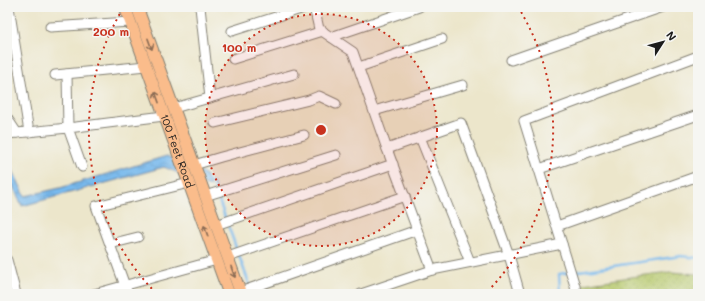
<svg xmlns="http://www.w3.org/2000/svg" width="705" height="301" font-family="Mali,sans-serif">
<defs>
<pattern id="grass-dots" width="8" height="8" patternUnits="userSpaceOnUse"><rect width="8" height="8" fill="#b7c96d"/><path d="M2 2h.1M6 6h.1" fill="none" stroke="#9dac5e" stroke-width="1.8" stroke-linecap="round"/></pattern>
<pattern id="water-waves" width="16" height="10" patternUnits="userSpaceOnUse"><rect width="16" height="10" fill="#78b9ed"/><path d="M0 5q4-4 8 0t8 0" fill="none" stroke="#679ecb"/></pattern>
</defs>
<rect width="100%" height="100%" fill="#f6f6f2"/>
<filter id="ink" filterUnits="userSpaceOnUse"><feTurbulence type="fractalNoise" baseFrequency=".025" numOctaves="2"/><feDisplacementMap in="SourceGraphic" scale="8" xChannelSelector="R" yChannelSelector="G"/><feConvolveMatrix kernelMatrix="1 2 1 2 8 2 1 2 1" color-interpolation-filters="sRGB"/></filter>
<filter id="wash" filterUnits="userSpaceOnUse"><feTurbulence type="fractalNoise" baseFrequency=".012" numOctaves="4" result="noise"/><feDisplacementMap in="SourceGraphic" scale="16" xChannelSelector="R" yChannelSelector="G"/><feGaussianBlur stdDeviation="0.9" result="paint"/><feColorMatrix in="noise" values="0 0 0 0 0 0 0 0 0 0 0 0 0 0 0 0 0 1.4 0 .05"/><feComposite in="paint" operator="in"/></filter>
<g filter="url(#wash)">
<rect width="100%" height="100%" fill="#ece6cb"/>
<polygon fill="url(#grass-dots)" stroke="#6a7244" points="670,272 698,274 698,294 584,294 583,284 638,276"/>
<polygon fill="url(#water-waves)" stroke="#4a6a84" points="167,156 205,174 211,187 164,167 22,206 7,173 7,158 25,196 60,188"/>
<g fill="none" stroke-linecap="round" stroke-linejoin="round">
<g stroke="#78b9ed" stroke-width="2.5">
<polyline points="206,179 213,183 215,190"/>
<polyline points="217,195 250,286"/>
<polyline points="560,294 559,274 681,256 698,258"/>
</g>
</g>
</g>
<g filter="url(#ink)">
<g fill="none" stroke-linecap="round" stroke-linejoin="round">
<g stroke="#848174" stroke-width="11">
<g id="minor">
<polyline points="9,7 29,132"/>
<polyline points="200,7 210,98"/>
<polyline points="314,7 319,29 353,52 387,149"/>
<polyline points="50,27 130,22"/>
<polyline points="232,31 307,7"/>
<polyline points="331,37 419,7"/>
<polyline points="233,59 323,31"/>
<polyline points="511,60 663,7"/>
<polyline points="359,67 442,39"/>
<polyline points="55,75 146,66"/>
<polyline points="174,108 294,74"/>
<polyline points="374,111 463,85"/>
<polyline points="7,118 17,133"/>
<polyline points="215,123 309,100 319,96 336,104"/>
<polyline points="7,134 68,128 67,74"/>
<polyline points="420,137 470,262"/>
<polyline points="194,165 221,157 304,135"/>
<polyline points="82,167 68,128 164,116"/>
<polyline points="539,169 698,115"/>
<polyline points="205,196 336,155"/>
<polyline points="216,225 393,164"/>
<polyline points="557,226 698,176"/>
<polyline points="110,244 138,237"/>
<polyline points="228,257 405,196"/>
<polyline points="7,260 16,294"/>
<polyline points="432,270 387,149 461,123 509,255 520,294"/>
<polyline points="240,292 417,230"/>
<polyline points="94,294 217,260"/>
<polyline points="128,294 96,206 189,183"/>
<polyline points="361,294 432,270 562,244"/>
<polyline points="576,294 575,286 524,121 698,56"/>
</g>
</g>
<g stroke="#848174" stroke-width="13">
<g id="major">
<path id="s1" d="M125 7 229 294"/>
<polyline points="137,7 241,294"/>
</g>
</g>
<use href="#minor" stroke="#fff" stroke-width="9"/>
<use href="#major" stroke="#fabc8b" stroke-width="11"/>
</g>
<defs><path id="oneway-shaft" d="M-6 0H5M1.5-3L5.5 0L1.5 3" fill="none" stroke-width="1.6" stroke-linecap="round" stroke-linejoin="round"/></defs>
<g stroke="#8b6c54">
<use href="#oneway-shaft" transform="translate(150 44) rotate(70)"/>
<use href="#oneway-shaft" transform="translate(157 97) rotate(-110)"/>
<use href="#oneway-shaft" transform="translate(206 231) rotate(-110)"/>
<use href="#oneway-shaft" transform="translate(233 272) rotate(70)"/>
</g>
</g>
<circle cx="321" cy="130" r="116" fill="#c8321e" fill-opacity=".12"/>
<g fill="none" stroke="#c8321e" stroke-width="2" stroke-dasharray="2 4">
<circle cx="321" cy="130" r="116"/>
<path d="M156 293A232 232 0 0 1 124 7M518 7A232 232 0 0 1 486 293"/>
</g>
<g text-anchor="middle" stroke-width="3" stroke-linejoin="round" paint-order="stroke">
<g font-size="11" fill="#1c1c1c" stroke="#f6f6f2">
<text dy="4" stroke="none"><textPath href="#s1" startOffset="153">100 Feet Road</textPath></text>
</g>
</g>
<circle cx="321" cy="130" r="6" fill="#c8321e" stroke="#f6f6f2" stroke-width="2"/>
<g font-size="12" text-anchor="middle" font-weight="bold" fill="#c8321e" stroke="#f6f6f2" stroke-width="3" stroke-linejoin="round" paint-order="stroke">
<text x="111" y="36">200 m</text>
<text x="239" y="52">100 m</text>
</g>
<rect width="705" height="301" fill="none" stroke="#f6f6f2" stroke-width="24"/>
<g transform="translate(663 42) rotate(54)" stroke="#f6f6f2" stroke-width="3" paint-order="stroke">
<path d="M0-3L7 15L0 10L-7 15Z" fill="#1c1c1c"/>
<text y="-6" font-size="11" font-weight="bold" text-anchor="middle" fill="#1c1c1c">N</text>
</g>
</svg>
